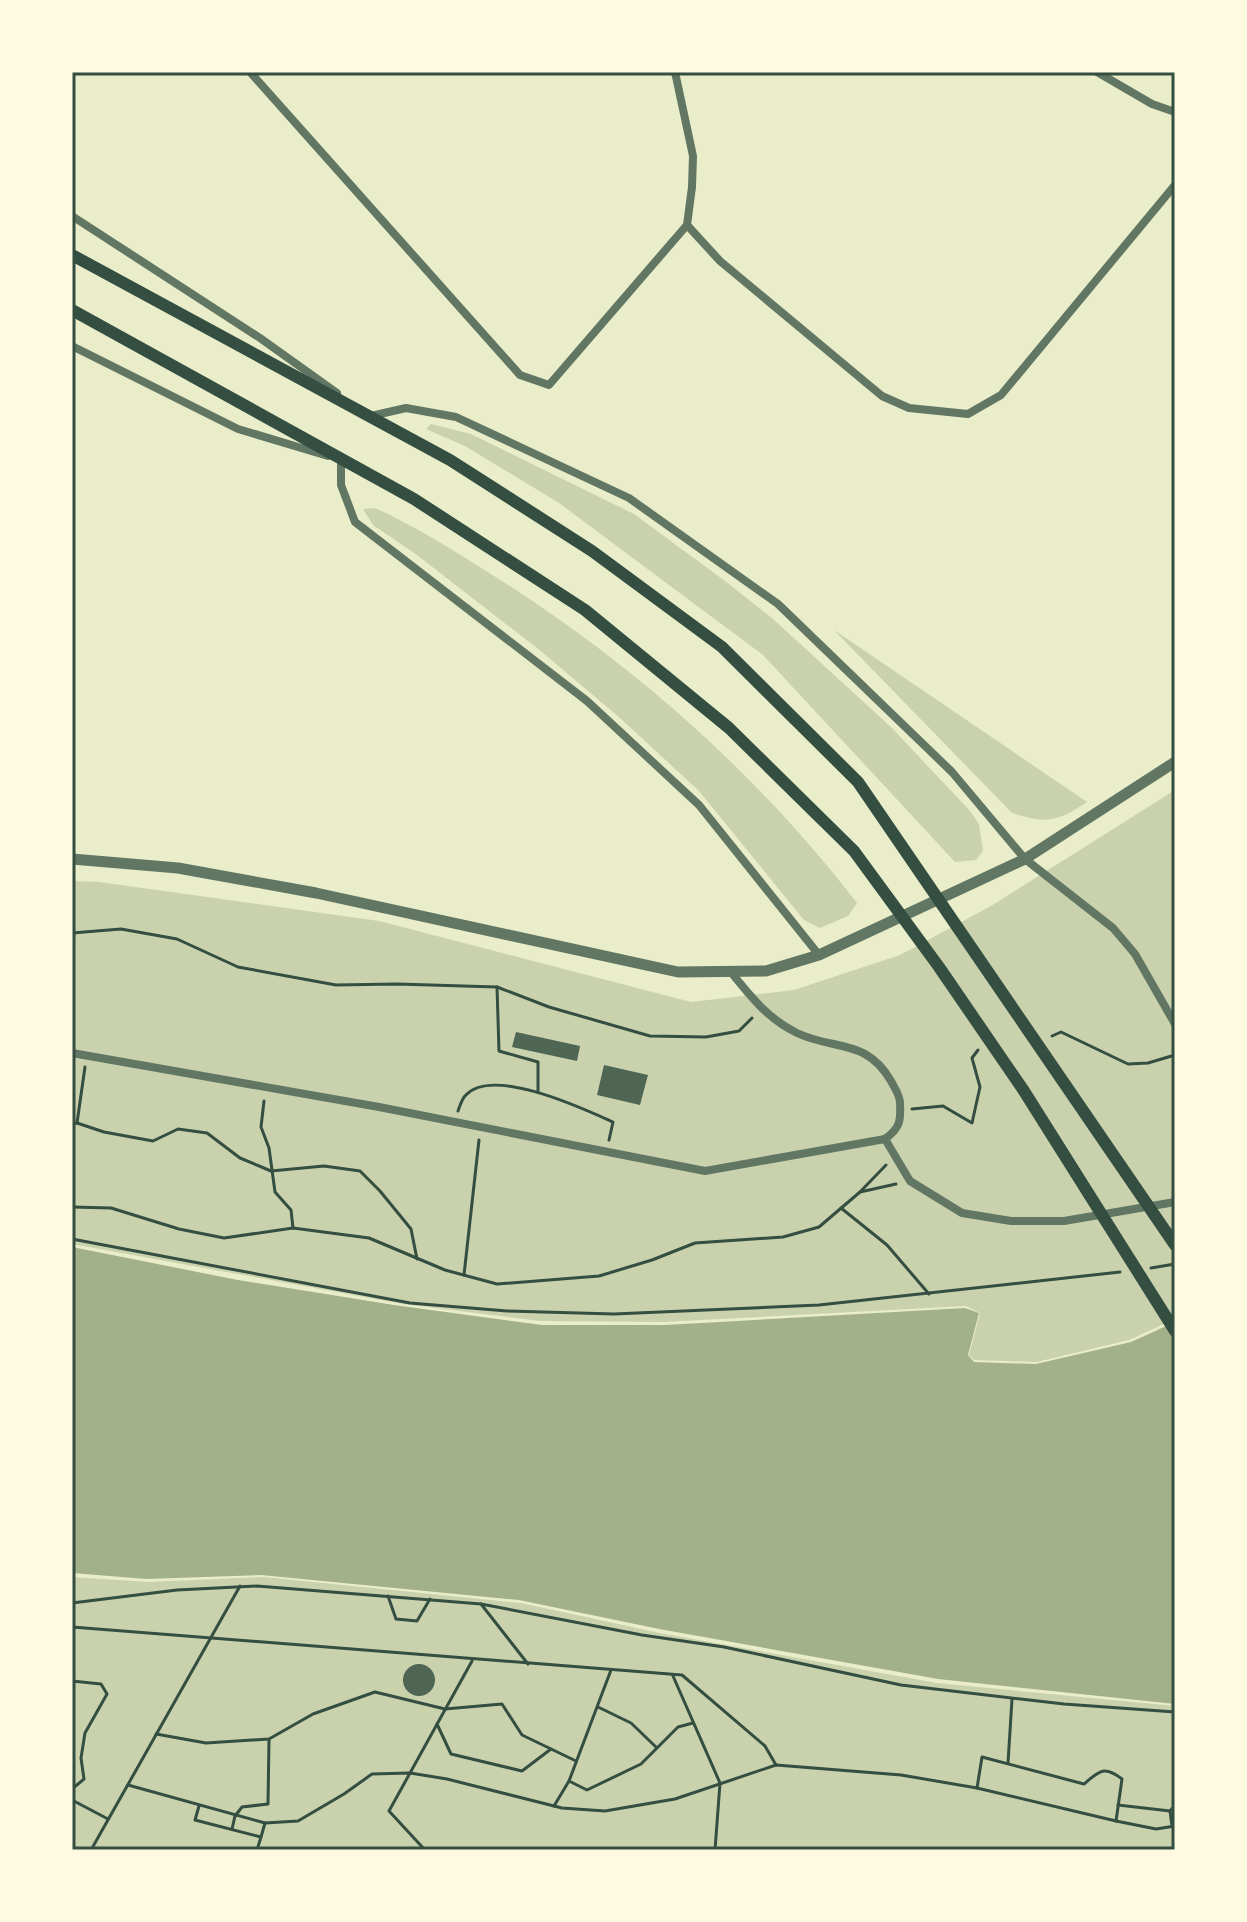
<svg xmlns="http://www.w3.org/2000/svg" width="1247" height="1922" font-family="'Golos Text',sans-serif">
<rect width="100%" height="100%" fill="#e9edc9"/>
<g fill="#cad2ad">
<polygon points="431,424 471,434 634,514 725,581 772,618 892,728 970,811 979,824 983,851 976,860 955,862 763,655 559,503 465,446 426,429"/>
<path d="M375 508C419 528 461 555 502 581 639 669 757 774 857 903L848 916 820 928 804 920 699 791 620 718 542 652 417 555 373 525 363 509Z"/>
<path d="M834 630 1087 802C1058 822 1045 824 1012 813Z"/>
<polygon points="1175,790 1175,1319 1129,1340 1037,1362 974,1360 969,1355 980,1313 966,1306 663,1322 540,1321 403,1304 72,1244 72,881 99,882 379,921 691,1002 794,990 900,955 991,906"/>
<polygon points="72,1577 148,1582 264,1577 521,1603 660,1633 937,1683 1175,1706 1175,1850 72,1850"/>
</g>
<polygon fill="#a3b18a" points="72,1247 238,1280 394,1305 542,1325 665,1325 965,1308 979,1313 968,1355 974,1362 1036,1364 1131,1342 1175,1322 1175,1704 938,1679 659,1629 519,1600 261,1575 146,1579 72,1573"/>
<g fill="#4f6655">
<polygon points="516,1032 580,1046 577,1061 512,1047"/>
<polygon points="604,1065 648,1075 640,1105 597,1095"/>
<circle cx="419" cy="1680" r="16"/>
</g>
<g fill="none" stroke-linecap="round" stroke-linejoin="round">
<g stroke="#344e41" stroke-width="3">
<polyline points="72,933 121,929 177,939 238,967 336,985 397,984 497,987 549,1007 650,1036 706,1037 739,1031 752,1018"/>
<polyline points="72,956 74,933"/>
<polyline points="497,987 499,1051 538,1062 538,1092"/>
<polyline points="1052,1036 1061,1032 1128,1064 1148,1063 1175,1055"/>
<polyline points="264,1101 261,1127 269,1148 275,1192 291,1210 293,1228"/>
<polyline points="912,1109 943,1106 972,1123 980,1087 972,1058 978,1050"/>
<path d="M458 1111C460 1106 462 1098 466 1095 493 1066 584 1109 613 1122L609 1140"/>
<polyline points="77,1123 85,1067"/>
<polyline points="72,1124 77,1123 104,1132 153,1141 178,1129 207,1133 240,1158 271,1171 324,1166 360,1171 380,1191 411,1229 417,1259"/>
<polyline points="860,1192 896,1184"/>
<polyline points="72,1207 111,1208 179,1229 224,1238 293,1228 369,1238 445,1270 497,1284 599,1276 652,1260 695,1243 783,1237 819,1227 860,1192 886,1165"/>
<polyline points="841,1208 887,1245 929,1294"/>
<polyline points="72,1239 410,1303 507,1311 614,1314 819,1305 1120,1272"/>
<polyline points="1151,1268 1175,1264"/>
<polyline points="464,1275 479,1140"/>
<polyline points="388,1596 396,1619 417,1621 430,1599"/>
<polyline points="72,1603 177,1590 257,1586 481,1604 528,1664"/>
<polyline points="481,1604 642,1635 724,1647 901,1685 1064,1704 1175,1712"/>
<polyline points="72,1627 682,1675 765,1746 776,1765"/>
<polyline points="673,1676 720,1783 715,1850"/>
<polyline points="72,1681 101,1684 107,1694 85,1733 81,1758 84,1779 72,1789"/>
<polyline points="598,1707 631,1723 656,1747"/>
<polyline points="437,1724 451,1754 522,1771 551,1749"/>
<polyline points="156,1734 206,1743 269,1739 313,1714 375,1692 445,1709 502,1704 522,1735 576,1761"/>
<polyline points="1008,1763 1012,1699"/>
<polyline points="569,1781 587,1790 641,1764 678,1727 693,1723"/>
<polyline points="128,1785 265,1823 298,1821 344,1794 372,1774 410,1773 447,1779 562,1808 605,1811 675,1799 776,1765 901,1775 977,1788 1116,1821 1156,1829 1175,1826"/>
<path d="M977 1788 982 1757 1084 1784C1099 1771 1104 1765 1122 1779L1116 1821"/>
<polyline points="72,1800 108,1819"/>
<polyline points="1118,1805 1170,1811"/>
<polyline points="199,1806 195,1820 261,1837 257,1850"/>
<polyline points="554,1806 569,1781 611,1670"/>
<polyline points="1172,1826 1170,1811 1175,1805"/>
<polyline points="232,1829 235,1816 242,1807 268,1804 269,1740"/>
<polyline points="261,1837 265,1823"/>
<polyline points="91,1850 240,1586"/>
<polyline points="425,1850 389,1811 472,1661"/>
</g>
<g stroke="#617663" stroke-width="8">
<polyline points="250,72 520,375 549,385 687,225"/>
<polyline points="675,72 693,156 692,187 687,225 720,261 882,396 909,408 968,414 1001,395 1175,185"/>
<polyline points="1097,72 1152,104 1175,112"/>
<polyline points="72,216 260,338 337,393"/>
<polyline points="72,346 238,429 328,456"/>
<polyline points="371,416 406,408 456,417 629,498 778,604 952,772 1025,859 1113,928 1135,954 1175,1024"/>
<polyline points="341,460 341,485 355,522 587,701 699,805 819,955"/>
<path d="M72 1053 379 1107 705 1171 885 1139C900 1128 901 1121 900 1103 900 1095 895 1089 891 1081 866 1038 835 1051 797 1033 768 1019 750 996 730 971"/>
<polyline points="885,1139 910,1181 962,1213 1011,1221 1064,1221 1175,1202"/>
</g>
<polyline stroke="#617663" stroke-width="11" points="72,859 178,868 316,893 678,972 766,971 819,955 1025,859 1175,762"/>
<g stroke="#344e41" stroke-width="12">
<polyline points="72,255 450,460 592,551 722,647 858,782 1175,1245"/>
<polyline points="72,310 414,499 585,610 729,728 854,851 939,967 1024,1091 1175,1331"/>
</g>
</g>
<rect width="1247" height="1922" fill="none" stroke="#fefae0" stroke-width="148"/>
<rect x="74" y="74" width="1099" height="1774" fill="none" stroke="#344e41" stroke-width="3"/>
</svg>
